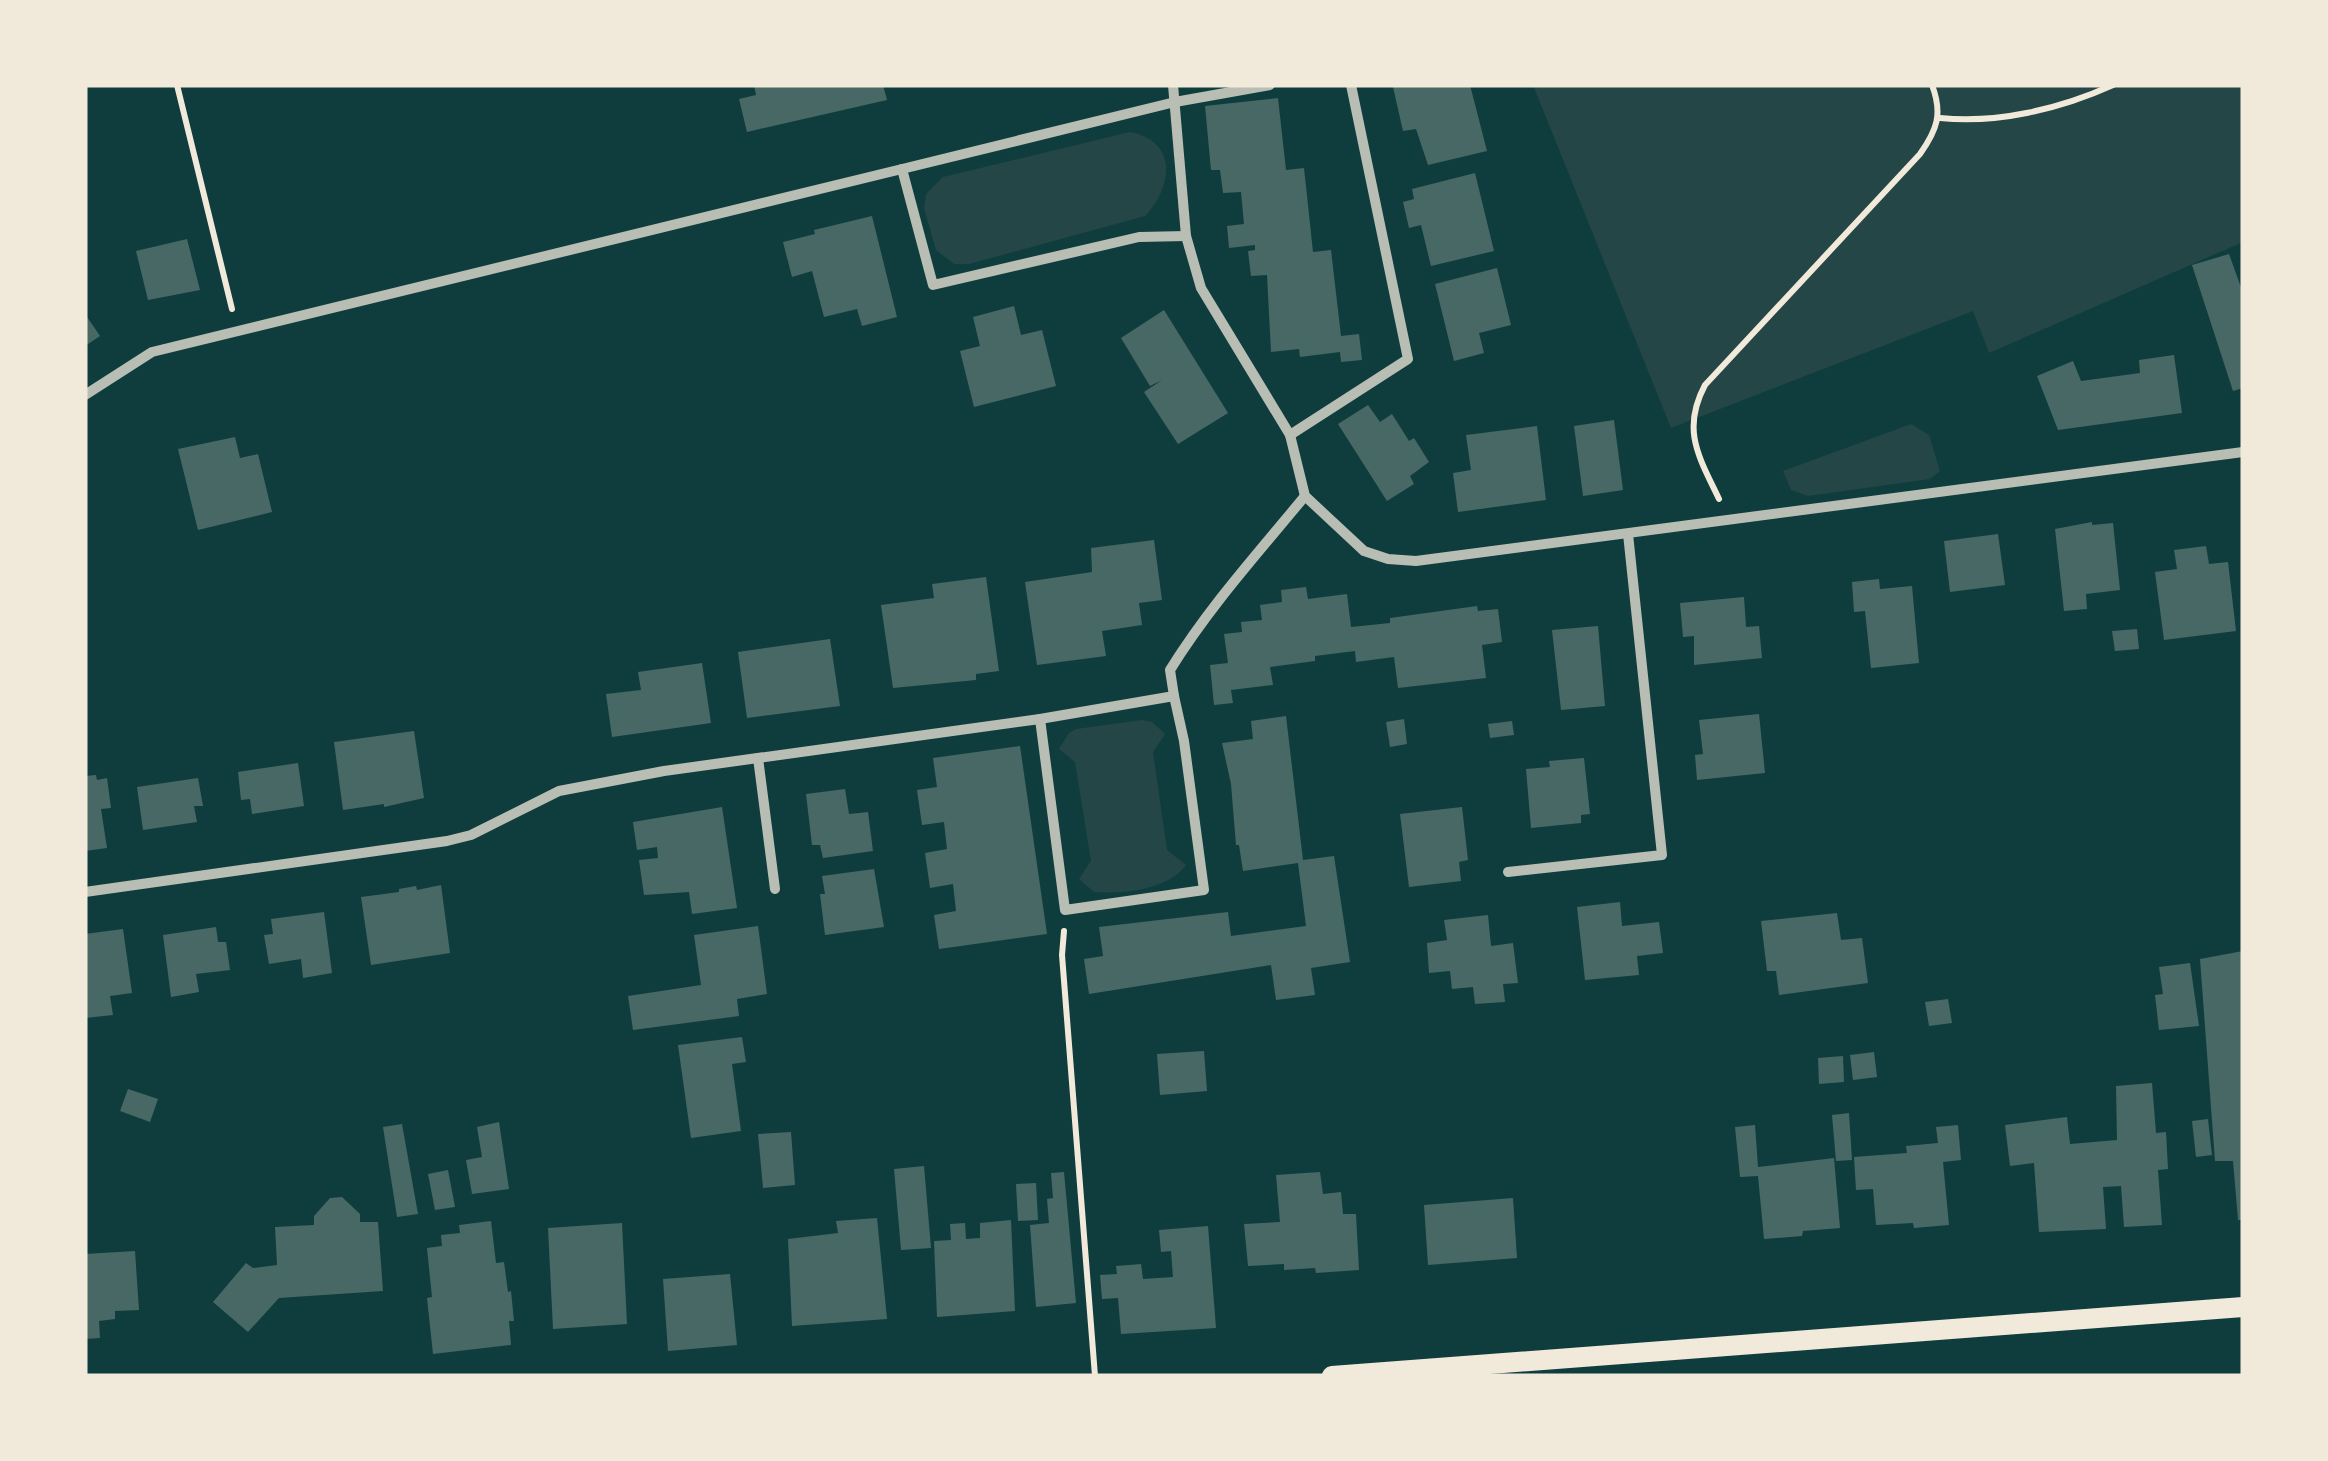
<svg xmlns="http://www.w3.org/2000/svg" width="2328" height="1461" font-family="'Sofia Sans Condensed',sans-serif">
<rect width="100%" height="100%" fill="#0f3d3e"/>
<g fill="#244646">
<polygon points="1533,85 2243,85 2243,242 1989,353 1973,311 1671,428"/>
<path d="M1130 132C1178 141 1173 187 1145 216L969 264H954L936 250 924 208 926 194 943 177Z"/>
<polygon points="1911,424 1929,435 1940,471 1930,479 1808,496 1791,490 1783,471"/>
<path d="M1142 720 1152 722 1165 734 1153 752 1167 850 1186 865C1168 890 1124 894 1094 892L1079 879 1091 861 1075 762 1059 749 1069 733 1076 729Z"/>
</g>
<g fill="#486865">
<polygon points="754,85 883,85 887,100 747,132 739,99 756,95"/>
<polygon points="1401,85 1470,85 1487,151 1428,165 1416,129 1403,131 1393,87"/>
<polygon points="1278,98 1286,170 1304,168 1313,252 1331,250 1341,336 1359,334 1362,360 1341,362 1340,352 1300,357 1299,349 1271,352 1267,275 1251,276 1248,251 1255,250 1255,245 1229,248 1227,226 1244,224 1241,192 1223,193 1220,170 1211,170 1205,106"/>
<polygon points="1475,173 1494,251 1431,266 1421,225 1409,228 1403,202 1414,199 1412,189"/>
<polygon points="872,216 897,317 862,326 857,309 824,317 812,271 792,277 783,242 815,234 814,230"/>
<polygon points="187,239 200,290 148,300 136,251"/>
<polygon points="2229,254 2243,293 2243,388 2233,391 2192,265"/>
<polygon points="1497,268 1511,325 1479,333 1484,353 1454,361 1435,284"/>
<polygon points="1014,306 1021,335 1042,330 1056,386 974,407 960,351 980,346 973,317"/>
<polygon points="1164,310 1228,413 1178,444 1144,392 1162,380 1150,386 1121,338"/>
<polygon points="85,314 100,336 85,346"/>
<polygon points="2174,355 2182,413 2058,430 2037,376 2073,361 2081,381 2140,373 2139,360"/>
<polygon points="1368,405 1380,422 1392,414 1409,441 1414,438 1429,462 1410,476 1414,484 1387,501 1338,424"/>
<polygon points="1614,420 1623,490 1583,496 1574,426"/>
<polygon points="1537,426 1546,500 1458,512 1453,473 1471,470 1466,435"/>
<polygon points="235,437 240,458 258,454 272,512 198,530 178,449"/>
<polygon points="2092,522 2092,525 2113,523 2120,590 2086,594 2087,609 2064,611 2055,529"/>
<polygon points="1998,534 2005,585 1950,592 1944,541"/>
<polygon points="1154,540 1162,600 1139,603 1142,625 1102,631 1106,656 1037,665 1025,582 1092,572 1091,548"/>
<polygon points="2206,546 2209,564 2228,562 2236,631 2164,640 2155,572 2177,569 2174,550"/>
<polygon points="986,577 999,671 976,674 976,680 893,688 881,605 934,598 932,584"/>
<polygon points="1879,579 1880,589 1912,586 1919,663 1871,668 1865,611 1854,612 1852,582"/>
<polygon points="1306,587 1308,599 1347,594 1351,627 1390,623 1390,618 1477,606 1478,611 1498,609 1502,642 1482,645 1486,678 1398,688 1394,657 1356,662 1355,651 1315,656 1315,661 1270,667 1273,685 1231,690 1233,703 1214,705 1210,665 1228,663 1224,634 1242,632 1241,622 1262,620 1260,605 1282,602 1281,590"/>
<polygon points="1744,597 1746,627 1759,626 1762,658 1694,665 1694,636 1683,637 1680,603"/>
<polygon points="1598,626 1605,706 1561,710 1552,630"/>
<polygon points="2137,629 2139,649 2115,651 2112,631"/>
<polygon points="830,639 840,706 747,718 738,652"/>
<polygon points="702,663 711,723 612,737 606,694 641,690 638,672"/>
<polygon points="1759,714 1765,773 1697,780 1695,755 1703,754 1699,720"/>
<polygon points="1286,716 1303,860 1334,856 1350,962 1311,968 1315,995 1276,1000 1271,965 1089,994 1084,959 1103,956 1099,927 1228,912 1231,936 1306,926 1298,863 1243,871 1239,845 1236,845 1231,784 1222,743 1253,739 1251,721"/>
<polygon points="1404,719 1407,744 1390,747 1386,722"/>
<polygon points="1512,721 1514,735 1490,738 1488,724"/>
<polygon points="414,731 424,798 384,807 384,804 343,810 334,742"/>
<polygon points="1020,746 1047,934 939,949 934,915 956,911 953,884 930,888 925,853 947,849 944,822 922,825 917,790 937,787 933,758"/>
<polygon points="1584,758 1590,814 1581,815 1581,823 1531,828 1526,769 1550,767 1549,761"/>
<polygon points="298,763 304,806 252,814 250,799 241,800 238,772"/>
<polygon points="96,775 97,780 107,778 111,808 101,809 107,848 85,851 85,776"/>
<polygon points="198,778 203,806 194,806 197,822 143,830 137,787"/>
<polygon points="845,789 849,814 868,812 873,851 823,858 820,845 812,845 806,794"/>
<polygon points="722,807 737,908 692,914 689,892 644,895 639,860 658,858 657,847 637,850 633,822"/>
<polygon points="1462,807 1468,860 1459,862 1461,881 1409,887 1400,814"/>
<polygon points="874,869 884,927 825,935 820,894 825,894 822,876"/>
<polygon points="441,885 450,953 371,965 361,897 399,892 399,889 416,886 417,890"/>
<polygon points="1620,902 1622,926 1659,922 1663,953 1637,956 1639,975 1585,980 1577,907"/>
<polygon points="324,912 332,973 303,978 301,959 269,964 264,935 273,934 271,919"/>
<polygon points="1837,913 1841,940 1862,938 1868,983 1779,995 1776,971 1767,971 1761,921"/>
<polygon points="1488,915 1491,946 1513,943 1518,983 1503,984 1505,1002 1475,1004 1473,987 1452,989 1450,971 1429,973 1427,943 1447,940 1444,920"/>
<polygon points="758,926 767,994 737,999 739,1016 633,1030 628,996 701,985 694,935"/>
<polygon points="216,927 218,942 226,942 230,970 196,974 199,992 171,997 163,935"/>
<polygon points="123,929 132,993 110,996 113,1015 85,1018 85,934"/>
<polygon points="2243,951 2243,1220 2238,1220 2233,1161 2215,1161 2200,959"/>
<polygon points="2190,963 2199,1026 2159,1030 2155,995 2163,994 2159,967"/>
<polygon points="1948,999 1952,1023 1929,1026 1925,1002"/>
<polygon points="742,1037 746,1062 732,1064 741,1131 691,1138 678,1045"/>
<polygon points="1204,1051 1207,1091 1160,1095 1157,1054"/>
<polygon points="1874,1052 1877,1077 1853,1080 1850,1055"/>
<polygon points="1843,1056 1844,1082 1819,1084 1818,1058"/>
<polygon points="2152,1083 2156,1133 2166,1132 2168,1169 2158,1170 2162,1225 2124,1227 2121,1186 2103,1187 2106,1229 2039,1232 2034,1163 2010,1166 2005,1125 2067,1117 2070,1144 2117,1140 2116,1086"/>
<polygon points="128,1089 158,1099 150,1122 120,1111"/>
<polygon points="1849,1113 1852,1160 1836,1161 1832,1115"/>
<polygon points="2208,1119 2212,1155 2196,1157 2192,1121"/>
<polygon points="499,1122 509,1189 472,1194 466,1160 482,1157 477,1127"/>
<polygon points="402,1124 418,1214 397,1217 383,1127"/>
<polygon points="1755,1125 1758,1167 1834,1158 1840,1228 1803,1231 1802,1236 1764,1239 1758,1176 1740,1177 1735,1127"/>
<polygon points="1958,1125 1961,1160 1943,1162 1949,1225 1914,1228 1913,1223 1876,1225 1873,1189 1856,1190 1854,1157 1907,1153 1906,1146 1938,1143 1936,1127"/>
<polygon points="791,1132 795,1185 763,1188 758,1134"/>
<polygon points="924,1166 931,1248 901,1250 894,1169"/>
<polygon points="448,1170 455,1207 435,1210 428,1174"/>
<polygon points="1064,1172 1076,1303 1036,1307 1030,1225 1049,1223 1047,1199 1053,1198 1051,1173"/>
<polygon points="1320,1172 1323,1194 1341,1192 1343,1214 1356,1214 1359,1270 1316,1273 1315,1268 1284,1270 1284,1264 1248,1266 1244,1224 1280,1222 1276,1175"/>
<polygon points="1036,1183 1038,1220 1018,1221 1016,1184"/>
<polygon points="342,1197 360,1214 360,1222 378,1222 383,1291 279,1298 248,1332 213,1302 246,1263 253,1268 277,1265 275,1227 314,1225 314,1216 330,1198"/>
<polygon points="1513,1198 1517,1258 1428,1265 1424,1205"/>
<polygon points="877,1218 887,1319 792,1326 788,1239 838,1233 836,1221"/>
<polygon points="1011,1220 1015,1311 937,1317 934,1241 951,1240 950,1224 965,1223 966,1239 980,1238 980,1223"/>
<polygon points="491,1221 496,1263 504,1262 508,1292 511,1291 514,1321 509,1321 511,1345 433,1354 427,1298 432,1297 427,1248 442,1246 441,1235 460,1233 459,1225"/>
<polygon points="622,1223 627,1324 553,1329 548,1228"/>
<polygon points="1208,1226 1216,1328 1121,1334 1118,1298 1102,1299 1100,1275 1117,1274 1116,1266 1141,1264 1143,1279 1173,1277 1171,1251 1161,1252 1159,1230"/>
<polygon points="135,1251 139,1310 115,1311 115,1319 99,1321 100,1338 85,1339 85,1254"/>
<polygon points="730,1274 737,1345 668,1351 663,1279"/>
</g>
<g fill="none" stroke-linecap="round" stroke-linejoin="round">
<g stroke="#f1e9da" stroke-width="6">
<polyline points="177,85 232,309"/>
<path d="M1940 118C1997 124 2060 109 2113 85"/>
<path d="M1719 499C1699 457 1681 430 1705 385L1920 154C1937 130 1943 114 1932 85"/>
<polyline points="1064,931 1062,955 1095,1376"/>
</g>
<g stroke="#b8beb3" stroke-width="10">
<polyline points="1173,85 1186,236 1201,288 1290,435 1305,496 1364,551 1388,559 1416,561 2243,452"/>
<polyline points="1186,236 1139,237 933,285 902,169 1175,102 1270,85"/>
<polyline points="85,395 152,352 902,169"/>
<polyline points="1290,435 1408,359 1351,85"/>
<polyline points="1040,719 1065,910 1204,890 1184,741 1174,696"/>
<polyline points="758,758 775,889"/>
<polyline points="1508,872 1662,855 1628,534"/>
<path d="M85 892 447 841 471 835 559 791 664 771 1040 719 1174 696 1170 670C1209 607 1258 553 1305 496"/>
</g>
<polyline stroke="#f1e9da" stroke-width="20" points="1332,1376 2243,1307"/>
</g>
<rect width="2328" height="1461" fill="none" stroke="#f1e9da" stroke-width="175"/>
</svg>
